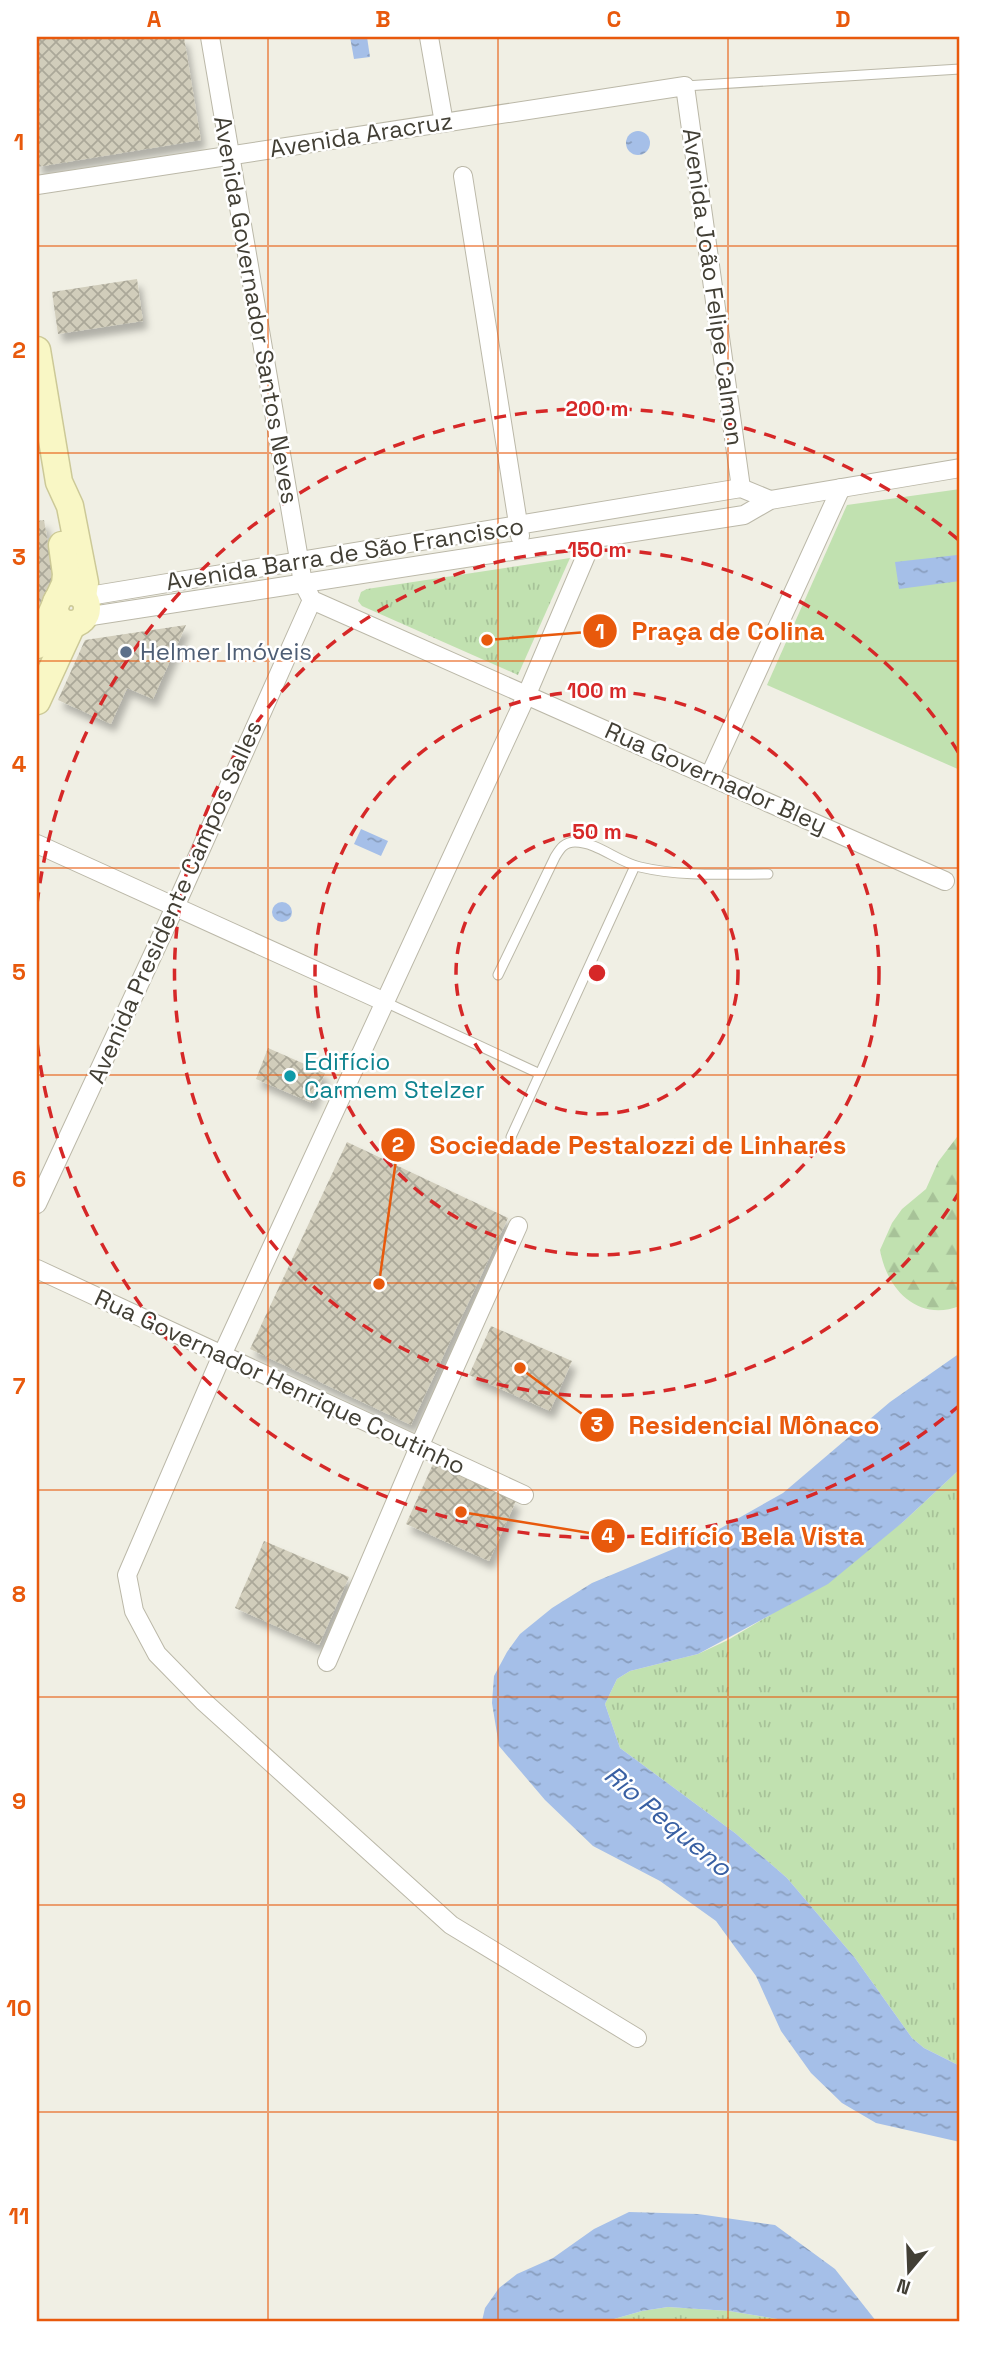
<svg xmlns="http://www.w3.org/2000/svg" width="997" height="2358" font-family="'Space Grotesk',sans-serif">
<defs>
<pattern id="grass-tufts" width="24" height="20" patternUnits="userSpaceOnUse" patternTransform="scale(1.75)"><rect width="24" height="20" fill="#c1e1b0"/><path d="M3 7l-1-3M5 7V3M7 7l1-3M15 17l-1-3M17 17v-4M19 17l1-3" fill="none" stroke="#a7c298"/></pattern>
<pattern id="forest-firs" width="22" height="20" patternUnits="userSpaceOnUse" patternTransform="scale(1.75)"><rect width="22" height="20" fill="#c1e1b0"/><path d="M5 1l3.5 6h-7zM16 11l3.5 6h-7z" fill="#a7c298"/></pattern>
<pattern id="water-ripples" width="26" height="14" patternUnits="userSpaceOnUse" patternTransform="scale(1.75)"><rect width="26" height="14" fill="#a5bfe8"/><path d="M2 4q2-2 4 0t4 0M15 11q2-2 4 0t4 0" fill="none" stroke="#889dbd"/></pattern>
<pattern id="building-cross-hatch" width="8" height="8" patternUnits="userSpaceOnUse" patternTransform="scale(1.75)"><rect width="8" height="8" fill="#d1cdbb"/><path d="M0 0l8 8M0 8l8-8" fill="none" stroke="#aba899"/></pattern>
<filter id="shadow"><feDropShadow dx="4.5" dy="8" stdDeviation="3.5" flood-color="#0004"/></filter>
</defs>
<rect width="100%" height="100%" fill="#f0efe4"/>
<g fill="url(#grass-tufts)">
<polygon points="570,558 518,675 362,606 358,601 361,592 367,589"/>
<polygon points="960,1469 960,2066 924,2048 912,2038 855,1958 787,1878 735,1833 620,1748 605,1704 617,1679 630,1671 698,1654 728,1640 770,1615 903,1522"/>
<polygon points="668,2307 729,2311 790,2321 607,2321 642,2311"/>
</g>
<path fill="url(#forest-firs)" d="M960 1133V1306C918 1322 887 1290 880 1250L892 1223 902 1209 926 1189 938 1162Z"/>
<polygon fill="#c1e1b0" points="960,489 960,770 767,685 847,505"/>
<g fill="url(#water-ripples)">
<polygon points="350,37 367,37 370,57 354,59"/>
<circle cx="638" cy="143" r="12"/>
<polygon points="957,555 960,581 899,589 895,562"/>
<polygon points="361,829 388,841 381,856 354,844"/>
<circle cx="282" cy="912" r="10"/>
<polygon points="960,1353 960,1469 903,1522 828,1584 698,1654 630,1671 617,1679 605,1704 620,1748 735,1833 787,1878 855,1958 912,2038 924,2048 960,2066 960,2142 876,2123 842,2103 811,2073 781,2031 756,1976 716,1921 660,1881 593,1846 545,1800 499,1746 492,1703 494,1676 507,1652 520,1634 552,1608 592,1583 714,1532 783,1493 890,1402"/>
<polygon points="629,2212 698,2214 775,2225 835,2269 876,2321 790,2321 729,2311 668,2307 642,2311 607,2321 482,2321 485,2308 499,2288 517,2274 553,2258 594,2229"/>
</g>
<g fill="url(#building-cross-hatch)" filter="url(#shadow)">
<polygon points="37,37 184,37 201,140 37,167"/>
<polygon points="137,279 143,321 58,334 52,292"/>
<polygon points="44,520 54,579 44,602 37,603 37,521"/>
<polygon points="186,625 153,699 127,688 111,724 58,700 85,640"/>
<polygon points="268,1048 325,1073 312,1103 256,1079"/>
<polygon points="347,1142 508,1218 411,1425 250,1349"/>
<polygon points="491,1326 572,1361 550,1411 469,1375"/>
<polygon points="433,1464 516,1501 489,1561 406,1524"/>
<polygon points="264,1541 349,1577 319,1645 235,1608"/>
</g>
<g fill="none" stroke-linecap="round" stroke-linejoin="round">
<g stroke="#bbb8a8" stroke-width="11">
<g id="service">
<polyline points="685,86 960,69"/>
<path d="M498 975 555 857C560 849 564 842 575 842 597 842 618 862 640 867 682 877 725 874 768 874"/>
<polyline points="385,1002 540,1074"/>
<polyline points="511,1137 635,866"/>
</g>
</g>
<g stroke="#bbb8a8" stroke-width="20">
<g id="minor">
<polyline points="210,37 303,583 312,600 945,881"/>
<polyline points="429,37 444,123"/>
<polyline points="463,176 520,536"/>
<polyline points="37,185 685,86 741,488"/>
<polyline points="593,539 527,694 222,1355 127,1575 134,1611 157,1654 203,1701 451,1925 637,2038"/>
<polyline points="83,597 741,488 770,500"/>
<polyline points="85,617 744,515 770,500 960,468"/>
<polyline points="710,775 841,488"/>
<polyline points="37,844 385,1002"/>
<polyline points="37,1204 175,907 312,600"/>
<polyline points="37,1269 524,1495"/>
<polyline points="327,1662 419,1447 518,1226"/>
</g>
</g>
<g stroke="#ccc997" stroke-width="29">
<g id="secondary">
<polyline points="37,350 59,482 70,506 85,583 83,597"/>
<circle cx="71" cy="608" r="16"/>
<polyline points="37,645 65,584 66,574 62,545"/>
<polyline points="37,701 72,625"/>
</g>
</g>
<use href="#service" stroke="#fff" stroke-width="9"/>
<use href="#minor" stroke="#fff" stroke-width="18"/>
<use href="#secondary" stroke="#f9f7c5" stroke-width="26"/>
</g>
<path fill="none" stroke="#e8590c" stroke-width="2" stroke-opacity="0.55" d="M268 37V2321M498 37V2321M728 37V2321M37 246H960M37 453H960M37 661H960M37 868H960M37 1075H960M37 1283H960M37 1490H960M37 1697H960M37 1905H960M37 2112H960"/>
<g fill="none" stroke="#d62828" stroke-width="3.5" stroke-dasharray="12 9">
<circle cx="597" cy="973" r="141"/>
<circle cx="597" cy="973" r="282"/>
<path d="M960 1191A423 423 0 1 1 960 755"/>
<path d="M960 1405A564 564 0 0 1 37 1042M37 904A564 564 0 0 1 960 541"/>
</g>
<circle fill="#5c6f8a" stroke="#fff" stroke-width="2.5" cx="126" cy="652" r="7"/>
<circle fill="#0f9aa8" stroke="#fff" stroke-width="2.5" cx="290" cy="1076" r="7"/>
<g text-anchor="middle" stroke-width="5" stroke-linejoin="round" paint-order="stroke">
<g font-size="24" fill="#423f35" stroke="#fff">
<text transform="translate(361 135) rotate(-9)" y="8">Avenida Aracruz</text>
<text transform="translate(713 287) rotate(82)" y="8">Avenida João Felipe Calmon</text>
<text transform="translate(256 310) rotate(80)" y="8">Avenida Governador Santos Neves</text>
<text transform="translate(345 554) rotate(-9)" y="8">Avenida Barra de São Francisco</text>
<text transform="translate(716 778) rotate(24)" y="8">Rua Governador Bley</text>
<text transform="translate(175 902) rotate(-66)" y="8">Avenida Presidente Campos Salles</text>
<text transform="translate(280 1382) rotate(25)" y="8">Rua Governador Henrique Coutinho</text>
</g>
<g font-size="24" fill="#4e5e75" stroke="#fff" text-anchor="start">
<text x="140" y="660">Helmer Imóveis</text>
</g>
<g font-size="24" fill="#0d838f" stroke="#fff" text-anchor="start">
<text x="304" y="1070">Edifício<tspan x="304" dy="28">Carmem Stelzer</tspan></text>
</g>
<g font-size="26" font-style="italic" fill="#3960a3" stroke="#fff">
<text transform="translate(668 1821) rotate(40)" y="9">Rio Pequeno</text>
</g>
</g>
<circle cx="597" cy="973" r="10" fill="#d62828" stroke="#fff" stroke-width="3.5"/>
<g font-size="21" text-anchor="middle" font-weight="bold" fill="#d62828" stroke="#fff" stroke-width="5" stroke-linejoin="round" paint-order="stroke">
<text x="597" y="416">200 m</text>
<text x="597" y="557">150 m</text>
<text x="597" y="698">100 m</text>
<text x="597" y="839">50 m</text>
</g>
<path fill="none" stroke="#e8590c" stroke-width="2.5" d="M487 640L600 631M379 1284L398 1145M520 1368L597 1425M461 1512L608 1536"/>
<g fill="#e8590c" stroke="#fff" stroke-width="2.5">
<circle cx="487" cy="640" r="7"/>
<circle cx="379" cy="1284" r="7"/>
<circle cx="520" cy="1368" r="7"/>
<circle cx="461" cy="1512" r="7"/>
<circle cx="600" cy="631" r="18"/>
<circle cx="398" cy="1145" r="18"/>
<circle cx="597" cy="1425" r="18"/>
<circle cx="608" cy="1536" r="18"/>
</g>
<g font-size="21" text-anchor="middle" font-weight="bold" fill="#fff">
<text x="600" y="639">1</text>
<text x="398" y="1152">2</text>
<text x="597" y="1432">3</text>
<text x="608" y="1543">4</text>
</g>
<g font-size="26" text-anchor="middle" font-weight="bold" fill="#e8590c" stroke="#fff" stroke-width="5" stroke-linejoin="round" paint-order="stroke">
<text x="728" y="640">Praça de Colina</text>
<text x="638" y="1154">Sociedade Pestalozzi de Linhares</text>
<text x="754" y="1434">Residencial Mônaco</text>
<text x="752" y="1545">Edifício Bela Vista</text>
</g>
<rect width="997" height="2358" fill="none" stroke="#ffffff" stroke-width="77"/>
<g transform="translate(909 2271) rotate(199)" stroke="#ffffff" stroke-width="5" paint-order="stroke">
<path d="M0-5L12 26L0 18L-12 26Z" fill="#423f35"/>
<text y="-10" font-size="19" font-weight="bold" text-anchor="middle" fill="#423f35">N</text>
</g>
<rect x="38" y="38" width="920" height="2282" fill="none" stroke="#e8590c" stroke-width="2.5"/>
<g font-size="23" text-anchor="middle" font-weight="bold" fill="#e8590c">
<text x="154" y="27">A</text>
<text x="383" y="27">B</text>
<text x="614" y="27">C</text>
<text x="843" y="27">D</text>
<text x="19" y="150">1</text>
<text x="19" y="358">2</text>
<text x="19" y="565">3</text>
<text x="19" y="772">4</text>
<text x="19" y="980">5</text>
<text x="19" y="1187">6</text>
<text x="19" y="1394">7</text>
<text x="19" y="1602">8</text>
<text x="19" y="1809">9</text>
<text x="19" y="2016">10</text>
<text x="19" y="2224">11</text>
</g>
</svg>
